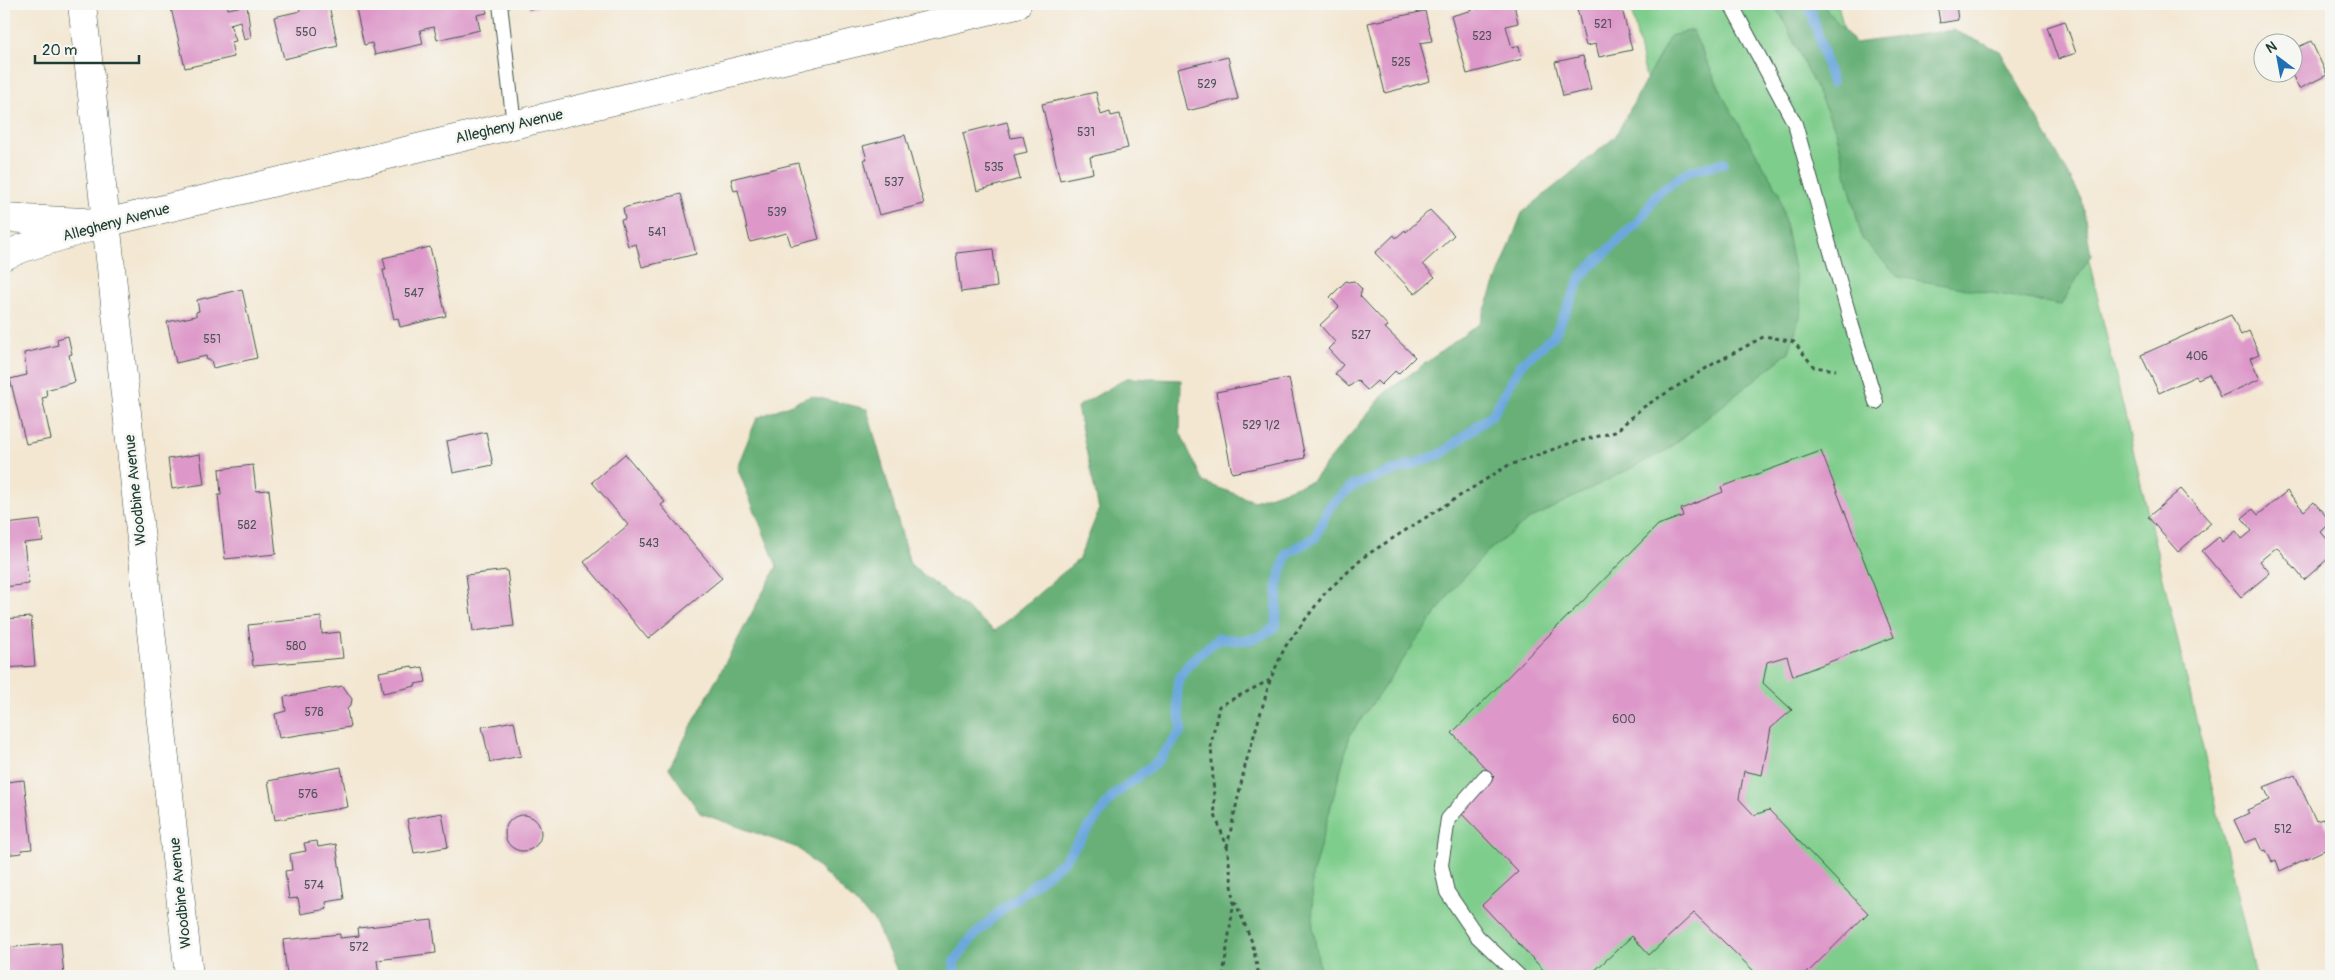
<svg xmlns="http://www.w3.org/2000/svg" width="2335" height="980" font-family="Pangolin,sans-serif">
<rect width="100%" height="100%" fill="#f6f6f2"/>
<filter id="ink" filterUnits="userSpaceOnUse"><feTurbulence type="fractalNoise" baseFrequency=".02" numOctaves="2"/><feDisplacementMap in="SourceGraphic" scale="10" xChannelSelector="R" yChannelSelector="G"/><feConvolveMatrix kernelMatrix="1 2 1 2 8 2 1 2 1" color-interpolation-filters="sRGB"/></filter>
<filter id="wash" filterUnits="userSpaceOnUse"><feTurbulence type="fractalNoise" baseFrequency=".0096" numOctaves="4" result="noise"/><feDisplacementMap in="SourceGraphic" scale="20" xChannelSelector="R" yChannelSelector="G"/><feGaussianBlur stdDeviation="1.12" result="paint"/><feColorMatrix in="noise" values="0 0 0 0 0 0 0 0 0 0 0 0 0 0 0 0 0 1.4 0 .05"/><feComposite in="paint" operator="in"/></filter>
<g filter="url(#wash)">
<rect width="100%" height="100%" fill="#f3e7d2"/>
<polygon fill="#7fcd8c" stroke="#4f8560" points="1630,4 1838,4 1897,258 2069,175 2256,976 1064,976 1116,808 1706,355"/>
<g fill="#67b078" stroke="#437656">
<polygon points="1772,4 1822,4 1855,43 1953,30 2000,51 2082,199 2091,255 2061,305 1899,277 1862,239 1836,131 1782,17"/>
<polygon points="1692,30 1726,102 1779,192 1802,310 1789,352 1667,450 1528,520 1488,551 1453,589 1350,735 1312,877 1313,929 1321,976 897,976 896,968 875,922 798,848 700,813 669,768 777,566 737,467 757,418 811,396 867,409 910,564 995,631 1079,559 1099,510 1077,407 1127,378 1181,380 1180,432 1203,482 1254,501 1312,481 1386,392 1480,323 1522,213 1615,137 1670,36"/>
</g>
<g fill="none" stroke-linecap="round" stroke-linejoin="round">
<g stroke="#6da8dd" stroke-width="10">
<polyline points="1809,4 1832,83"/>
<path d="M955 976 954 962 972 938 999 912 1063 862 1113 796 1158 761 1182 730C1180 719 1174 691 1179 680 1185 663 1206 650 1219 638 1243 642 1257 642 1276 626L1278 581 1287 553 1315 538 1329 507 1352 486 1441 454 1493 414 1522 363 1554 336 1583 274 1640 220 1658 193 1689 171 1724 163"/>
</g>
</g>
<g id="blocks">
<g fill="#dd98c9">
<polygon points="170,4 227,4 228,9 247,5 251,38 244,40 240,21 230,24 236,41 231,42 234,57 185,68"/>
<polygon points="298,4 317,4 318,8 329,6 338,46 284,59 274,17 300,11"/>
<polygon points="355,4 485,4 487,13 477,15 480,30 437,40 434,27 420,30 423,44 375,55 372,43 364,45"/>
<polygon points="528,4 548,4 529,9"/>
<polygon points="1471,4 1514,4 1518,23 1506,26 1512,48 1519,46 1522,59 1467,74 1451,16 1473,10"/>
<polygon points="1576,4 1621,4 1632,50 1599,57 1596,44 1586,46"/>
<polygon points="1937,4 1956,4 1958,20 1940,23"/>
<polygon points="1425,11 1432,41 1420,43 1430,81 1385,93 1368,23"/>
<polygon points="2065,21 2076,53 2058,59 2047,27"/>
<polygon points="2311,41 2327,75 2299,89 2291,72 2292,50"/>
<polygon points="1583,56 1591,90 1563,96 1555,62"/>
<polygon points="1228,57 1238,99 1187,111 1177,69"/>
<polygon points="1096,92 1101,115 1110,112 1111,116 1120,114 1128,148 1090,157 1093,173 1060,180 1042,104"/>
<polygon points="1007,122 1011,138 1023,136 1027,152 1014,155 1020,179 977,191 963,133"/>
<polygon points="905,135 924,204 879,215 864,159 867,159 863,146"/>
<polygon points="798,163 819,239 791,246 787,233 750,242 738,190 734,191 731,179"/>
<polygon points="681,194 696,254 642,267 636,244 628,246 621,220 625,219 623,208"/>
<polygon points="1430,210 1454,235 1423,264 1435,277 1415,294 1375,253 1394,235 1396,238 1405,230 1406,232"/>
<polygon points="430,247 446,316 400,327 398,318 394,319 383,270 386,270 383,258"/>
<polygon points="993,249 997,287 961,292 956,253"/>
<polygon points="1346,281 1348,282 1354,281 1362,289 1360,296 1388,326 1385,328 1415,357 1398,374 1395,371 1381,385 1377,381 1367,390 1357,380 1349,387 1335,374 1343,365 1328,349 1335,342 1320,325 1339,307 1330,297"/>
<polygon points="242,289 257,358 213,368 211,360 207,360 206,356 176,363 167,322 196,316 196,312 199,311 197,300"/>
<polygon points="2231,315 2241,335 2249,331 2259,354 2250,358 2260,379 2220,397 2209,374 2198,379 2196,376 2159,393 2141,355"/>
<polygon points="68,336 72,354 69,355 75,382 46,390 47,397 42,398 51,439 26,444 10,379 27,375 24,353 58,345 57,339"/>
<polygon points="1289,378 1305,458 1232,473 1216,392"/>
<polygon points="486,432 493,465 453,473 447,441"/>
<polygon points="1821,451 1894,637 1793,676 1787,656 1767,662 1763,683 1792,710 1771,728 1762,775 1744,771 1739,799 1754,815 1769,810 1868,913 1804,976 1759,976 1694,913 1649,955 1632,936 1589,976 1549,976 1482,905 1518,872 1459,811 1494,777 1452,733 1658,525 1683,516 1681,509 1723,492 1721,487"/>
<polygon points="200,454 204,484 172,489 168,459"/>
<polygon points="625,454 665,502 661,505 722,578 648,639 584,562 628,525 592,482"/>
<polygon points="253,465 256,491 269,490 276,554 225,559 218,495 221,495 219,469"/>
<polygon points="2181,489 2211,523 2178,552 2148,517"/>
<polygon points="2287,491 2304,511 2314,502 2331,522 2321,532 2331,544 2331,556 2304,580 2277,547 2260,561 2270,573 2241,597 2202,551 2219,537 2222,542 2236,531 2242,539 2252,531 2242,518 2253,509 2258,515"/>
<polygon points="40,520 43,541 24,543 29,584 4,587 4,532 7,532 6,524"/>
<polygon points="507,570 514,626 473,631 466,575"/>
<polygon points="31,617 35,666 4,668 4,619"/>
<polygon points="321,617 322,634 340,632 343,658 253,666 248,625"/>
<polygon points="412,666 413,669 423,667 426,682 415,684 416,686 383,693 379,672"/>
<polygon points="343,686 352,699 351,705 347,709 350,727 279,738 275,714 286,711 284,697"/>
<polygon points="514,721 521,756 490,762 482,727"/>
<polygon points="341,767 348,807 275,820 268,781"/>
<polygon points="2295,775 2316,821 2323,819 2331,836 2331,847 2280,871 2276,860 2272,862 2266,850 2263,851 2257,838 2245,843 2234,820 2249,813 2247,810 2270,800 2264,787"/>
<polygon points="4,779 6,779 6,782 24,780 32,849 21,850 22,853 4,855"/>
<polygon points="442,813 448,847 414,853 407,819"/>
<circle cx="523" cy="833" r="18"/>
<polygon points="317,841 318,847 336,844 344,899 326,902 327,909 301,914 298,898 289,899 285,871 292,870 290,854 306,851 304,843"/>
<polygon points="432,920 436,953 377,960 379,976 287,976 283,940 340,934 340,938 359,936 358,928"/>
<polygon points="61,943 64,976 4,976 4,948"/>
</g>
</g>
</g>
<g filter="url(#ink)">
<use href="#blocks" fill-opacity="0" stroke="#3f564c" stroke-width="1"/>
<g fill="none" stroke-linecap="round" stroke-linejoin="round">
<g stroke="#3f564c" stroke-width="16">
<g id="service">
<polyline points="500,4 514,125"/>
<polyline points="1731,4 1795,124 1852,326 1876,402"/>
<polyline points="1485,777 1448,819 1441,865 1447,892 1477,936 1519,976"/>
</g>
</g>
<g stroke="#3f564c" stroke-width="29">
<g id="minor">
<polyline points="82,4 189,976"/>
<polyline points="4,218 84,222"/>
<polyline points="4,256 23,248 105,223 1017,4"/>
</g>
</g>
<g stroke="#3f564c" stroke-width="3" stroke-dasharray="4 4" stroke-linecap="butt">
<polyline points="1227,847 1245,766 1270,681"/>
<polyline points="1235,901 1252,942 1259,976"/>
<polyline points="1223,976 1234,900 1227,847 1215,815 1211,744 1219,706 1270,680 1285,647 1325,593 1365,556 1507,466 1568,444 1615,432 1642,408 1713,364 1765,336 1794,342 1814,367 1836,370"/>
</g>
<use href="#service" stroke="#fff" stroke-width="14"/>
<use href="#minor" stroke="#fff" stroke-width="28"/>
</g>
</g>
<g text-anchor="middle" stroke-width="5" stroke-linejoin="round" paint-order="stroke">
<g font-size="12" fill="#4e5459">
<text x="1603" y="28">521</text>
<text x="306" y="36">550</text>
<text x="1482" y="40">523</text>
<text x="1401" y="66">525</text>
<text x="1207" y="88">529</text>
<text x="1086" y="136">531</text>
<text x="994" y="171">535</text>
<text x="894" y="186">537</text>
<text x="777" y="216">539</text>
<text x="657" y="236">541</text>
<text x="414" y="297">547</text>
<text x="1361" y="339">527</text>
<text x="212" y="343">551</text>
<text x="2197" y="360">406</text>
<text x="1261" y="429">529 1/2</text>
<text x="247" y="529">582</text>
<text x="649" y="547">543</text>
<text x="296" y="650">580</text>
<text x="314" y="716">578</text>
<text x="1624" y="723">600</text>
<text x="308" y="798">576</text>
<text x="2283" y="833">512</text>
<text x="314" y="889">574</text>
<text x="359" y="951">572</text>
</g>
<g font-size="15" fill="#1f3d34" stroke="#f6f6f2">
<text transform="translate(509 126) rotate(-13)" y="5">Allegheny Avenue</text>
<text transform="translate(116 222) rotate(-15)" y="5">Allegheny Avenue</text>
<text transform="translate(135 490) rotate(-96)" y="5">Woodbine Avenue</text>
<text transform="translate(180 893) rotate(-96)" y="5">Woodbine Avenue</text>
</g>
</g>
<rect width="2335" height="980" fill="none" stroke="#f6f6f2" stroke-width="20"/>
<g transform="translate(2278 58) rotate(328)"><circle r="24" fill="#f6f6f2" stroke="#a0aca6"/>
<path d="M0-4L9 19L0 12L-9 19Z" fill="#1f6fb2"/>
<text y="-8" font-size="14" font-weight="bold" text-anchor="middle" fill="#1f3d34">N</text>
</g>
<path d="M35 55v8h104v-8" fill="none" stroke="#1f3d34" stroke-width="2.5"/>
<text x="42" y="55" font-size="15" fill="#1f3d34" stroke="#f6f6f2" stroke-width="4" paint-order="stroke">20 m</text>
</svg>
